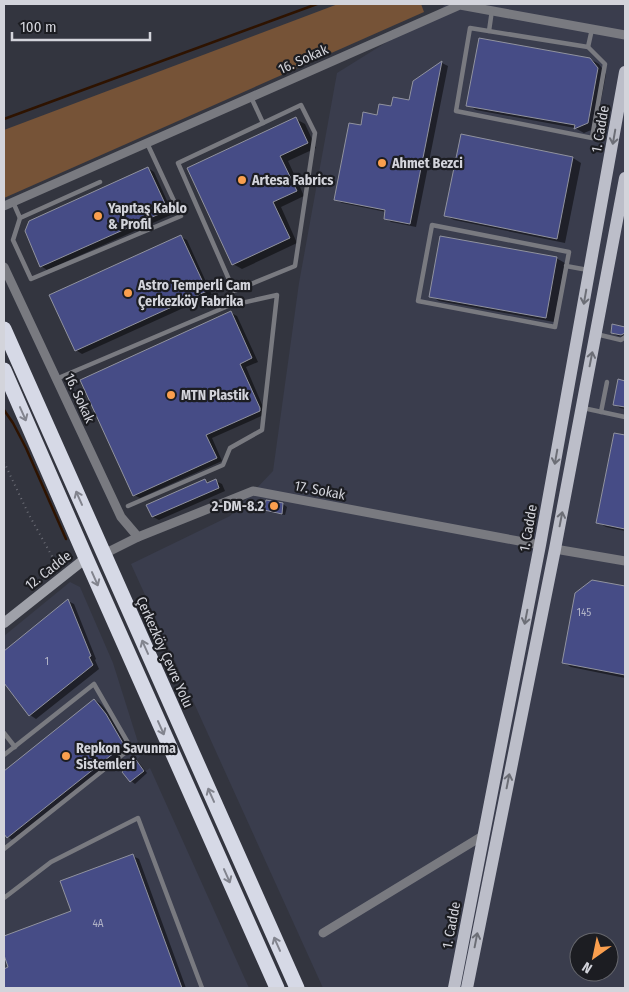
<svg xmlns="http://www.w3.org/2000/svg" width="629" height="992" font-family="'Fira Sans Condensed',sans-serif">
<rect width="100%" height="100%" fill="#33353f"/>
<g fill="#3a3d4d" fill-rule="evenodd">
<path d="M445 4H625V988H323L131 564 230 516 273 471 299 283 337 73 443 7ZM579 942H609V972H579Z"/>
<polygon points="70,582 80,587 113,663 142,755 122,772 130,782 150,768 249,988 4,988 4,636"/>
</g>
<polygon fill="#765337" points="338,4 421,4 424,12 4,198 4,130"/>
<g fill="#0007">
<polygon points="590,59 599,64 606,74 596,128 584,133 575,128 476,110 468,105"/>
<polygon points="442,63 448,66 416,227 391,222 385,218 386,212 342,203 336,200 362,127 392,108 410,102 414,81"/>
<polygon points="296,119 305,124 316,148 288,161 304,196 281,207 297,243 242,269 233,264 189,168"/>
<polygon points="462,136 573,158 581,163 565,243 454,220 446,216"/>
<polygon points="148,168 154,172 173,214 47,270 41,266"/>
<polygon points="181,237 187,240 212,295 82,354 76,350"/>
<polygon points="556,258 565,263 554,322 439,301 431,296"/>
<polygon points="231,313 237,316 258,362 246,367 266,414 212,438 222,461 140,498 134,495"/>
<polygon points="613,326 625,328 625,337 618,336 612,333"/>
<polygon points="619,381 625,382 625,409 620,408 614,404"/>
<polygon points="615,434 625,436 625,531 606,527 597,522"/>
<polygon points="205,480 210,483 216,481 222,484 225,491 159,520 153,517 148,505"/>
<polygon points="267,501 283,504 287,507 285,515 269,512 265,510"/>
<polygon points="592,581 625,587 625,678 571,667 563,662"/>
<polygon points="68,601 74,604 96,659 95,660 99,669 36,719 30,715 4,681 4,652"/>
<polygon points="95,700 101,704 113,718 130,748 14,841 8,837 4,832 4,772"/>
<polygon points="136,762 140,764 147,773 135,784 131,781 123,772"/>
<polygon points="133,856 139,859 186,988 4,988 4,971 10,968 4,951 4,937 72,912"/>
</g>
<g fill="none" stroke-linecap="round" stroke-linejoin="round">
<g stroke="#2e1300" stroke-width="2.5">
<polyline points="4,119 317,4"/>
<polyline points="4,410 13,423 26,448 66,539"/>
</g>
</g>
<g fill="#464c86" stroke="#91939f">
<polygon points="479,38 590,58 598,68 588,123 574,129 575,125 466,106"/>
<polygon points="442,61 410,224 384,219 385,210 334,200 349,123 361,125 363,112 377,115 379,104 391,106 393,97 409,100 413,81"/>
<polygon points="296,117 308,143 280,156 297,191 273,202 290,238 232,265 187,168"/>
<polygon points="461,134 573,157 557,239 444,216"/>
<polygon points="148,167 168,210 40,267 25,231 29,221"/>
<polygon points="181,235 207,291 75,351 49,295"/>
<polygon points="440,236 557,257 546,318 429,297"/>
<polygon points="231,311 252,358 240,364 260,408 260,411 206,435 217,458 133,496 80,380"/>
<polygon points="612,324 625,327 625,333 621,335 611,333"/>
<polygon points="618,379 625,381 625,407 613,405"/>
<polygon points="614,433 625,435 625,529 596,523"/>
<polygon points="205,479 207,483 216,479 219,488 152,517 146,505"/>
<polygon points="266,500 283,503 282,514 264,510"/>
<polygon points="592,580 625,586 625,675 562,663 575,593"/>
<polygon points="68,599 91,656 89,657 93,665 29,716 4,683 4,651"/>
<polygon points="94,699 106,714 124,745 7,838 4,834 4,771"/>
<polygon points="136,760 144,771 130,782 122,772"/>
<polygon points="133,854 182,988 4,988 4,969 8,967 4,955 4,936 71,911 60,881"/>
</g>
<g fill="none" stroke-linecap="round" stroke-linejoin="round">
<polyline stroke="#6c6d76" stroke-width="2" stroke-dasharray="1 4" stroke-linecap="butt" points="4,462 28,513 58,567"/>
<g stroke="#797a80" stroke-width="4.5">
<polygon points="470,28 588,47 605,64 592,138 456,111"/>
<polyline points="489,31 492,10"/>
<polyline points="588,47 592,29"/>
<polyline points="251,97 263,123"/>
<polygon points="301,105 315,133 295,266 234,291 178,163"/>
<polyline points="100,182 20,218 13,240 31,279 181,216 147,143"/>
<polyline points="13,202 20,218"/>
<polygon points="432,225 569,252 555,327 418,301"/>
<polyline points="566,266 588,270"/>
<polyline points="596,334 621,340 625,337"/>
<polyline points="56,379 228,306 277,295 262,430 230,448 223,465 128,506"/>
<polyline points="583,408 625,417"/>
<polyline points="601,412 607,382"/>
<polyline points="4,733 15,747"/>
<polyline points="4,755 94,684 131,748 4,849"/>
<polyline points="4,898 51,862 138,818 202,988"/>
</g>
<g stroke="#797a80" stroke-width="9">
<polyline points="4,206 460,5 625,35"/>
<polyline points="4,267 121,517 138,537"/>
<polyline points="555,549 625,561"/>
<polyline points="104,554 138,537 253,491 540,545"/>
<polyline points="323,933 484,835"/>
</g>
<polyline stroke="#9fa1a9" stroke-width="10" points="4,623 86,558"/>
<g stroke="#bcbec9" stroke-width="12">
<polyline points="454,988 540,545 625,72"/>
<polyline points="467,988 555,549 625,178"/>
</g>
<g stroke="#d6d9e6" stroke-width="15">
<polyline points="4,329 297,988"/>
<polyline points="4,370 86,558 277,988"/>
</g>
</g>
<defs><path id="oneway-shaft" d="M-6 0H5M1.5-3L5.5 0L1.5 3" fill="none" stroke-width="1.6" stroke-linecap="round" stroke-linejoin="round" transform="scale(1.25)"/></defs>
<g stroke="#6c6e76">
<use href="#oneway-shaft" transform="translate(614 137) rotate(100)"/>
<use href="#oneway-shaft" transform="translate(585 297) rotate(100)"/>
<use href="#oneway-shaft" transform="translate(591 359) rotate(-79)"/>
<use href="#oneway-shaft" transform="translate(556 457) rotate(100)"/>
<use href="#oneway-shaft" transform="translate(561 519) rotate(-79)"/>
<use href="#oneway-shaft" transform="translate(526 617) rotate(101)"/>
<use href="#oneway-shaft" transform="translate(508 781) rotate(-79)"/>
<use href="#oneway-shaft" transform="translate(476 940) rotate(-79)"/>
</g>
<g stroke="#82848e">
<use href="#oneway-shaft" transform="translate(23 414) rotate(66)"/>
<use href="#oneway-shaft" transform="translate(79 498) rotate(-114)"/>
<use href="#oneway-shaft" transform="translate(95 579) rotate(66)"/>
<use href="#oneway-shaft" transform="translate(145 647) rotate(-114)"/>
<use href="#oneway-shaft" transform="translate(161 728) rotate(66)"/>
<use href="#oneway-shaft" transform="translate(211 795) rotate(-114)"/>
<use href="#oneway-shaft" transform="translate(227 876) rotate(66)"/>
<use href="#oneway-shaft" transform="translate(277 944) rotate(-114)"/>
</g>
<g fill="#fa9f4e" stroke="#1c1d22" stroke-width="2">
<circle cx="382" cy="163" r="5"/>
<circle cx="242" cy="180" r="5"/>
<circle cx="98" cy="216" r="5"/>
<circle cx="128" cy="293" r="5"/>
<circle cx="171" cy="395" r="5"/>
<circle cx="274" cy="506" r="5"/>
<circle cx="66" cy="756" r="5"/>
</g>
<g text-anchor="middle" stroke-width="4.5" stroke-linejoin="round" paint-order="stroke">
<g font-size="11" fill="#b0b2c6">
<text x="584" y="616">145</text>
<text x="47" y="665">1</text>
<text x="98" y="927">4A</text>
</g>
<g font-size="14" fill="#d3d4db" stroke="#1c1d22">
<text transform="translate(303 59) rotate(-24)" y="5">16. Sokak</text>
<text transform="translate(600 129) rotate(-80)" y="5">1. Cadde</text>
<text transform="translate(80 398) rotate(65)" y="5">16. Sokak</text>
<text transform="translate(320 490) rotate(11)" y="5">17. Sokak</text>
<text transform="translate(528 528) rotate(-80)" y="5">1. Cadde</text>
<text transform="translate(48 570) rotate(-38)" y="5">12. Cadde</text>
<text transform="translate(165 652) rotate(66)" y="5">Çerkezköy Çevre Yolu</text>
<text transform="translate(451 925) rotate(-79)" y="5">1. Cadde</text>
</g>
<g font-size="14" font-weight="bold" fill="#d3d4db" stroke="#1c1d22" text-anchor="start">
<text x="392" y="168">Ahmet Bezci</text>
<text x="252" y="185">Artesa Fabrics</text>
<text x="108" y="213">Yapıtaş Kablo<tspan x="108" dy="16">&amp; Profil</tspan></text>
<text x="138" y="290">Astro Temperli Cam<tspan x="138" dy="16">Çerkezköy Fabrika</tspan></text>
<text x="181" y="400">MTN Plastik</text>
<text x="264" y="511" text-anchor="end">2-DM-8.2</text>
<text x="76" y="753">Repkon Savunma<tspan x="76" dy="16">Sistemleri</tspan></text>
</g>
</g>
<rect width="629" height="992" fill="none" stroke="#d3d4db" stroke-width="10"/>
<g transform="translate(594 957) rotate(213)"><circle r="24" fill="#1c1d22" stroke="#65666c"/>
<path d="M0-4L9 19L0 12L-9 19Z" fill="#fa9f4e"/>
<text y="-8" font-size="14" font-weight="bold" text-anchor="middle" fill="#d3d4db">N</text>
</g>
<path d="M12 32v8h138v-8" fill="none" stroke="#d3d4db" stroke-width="2.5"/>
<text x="20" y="32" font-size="15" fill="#d3d4db" stroke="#1c1d22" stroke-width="4" paint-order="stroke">100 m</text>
</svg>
